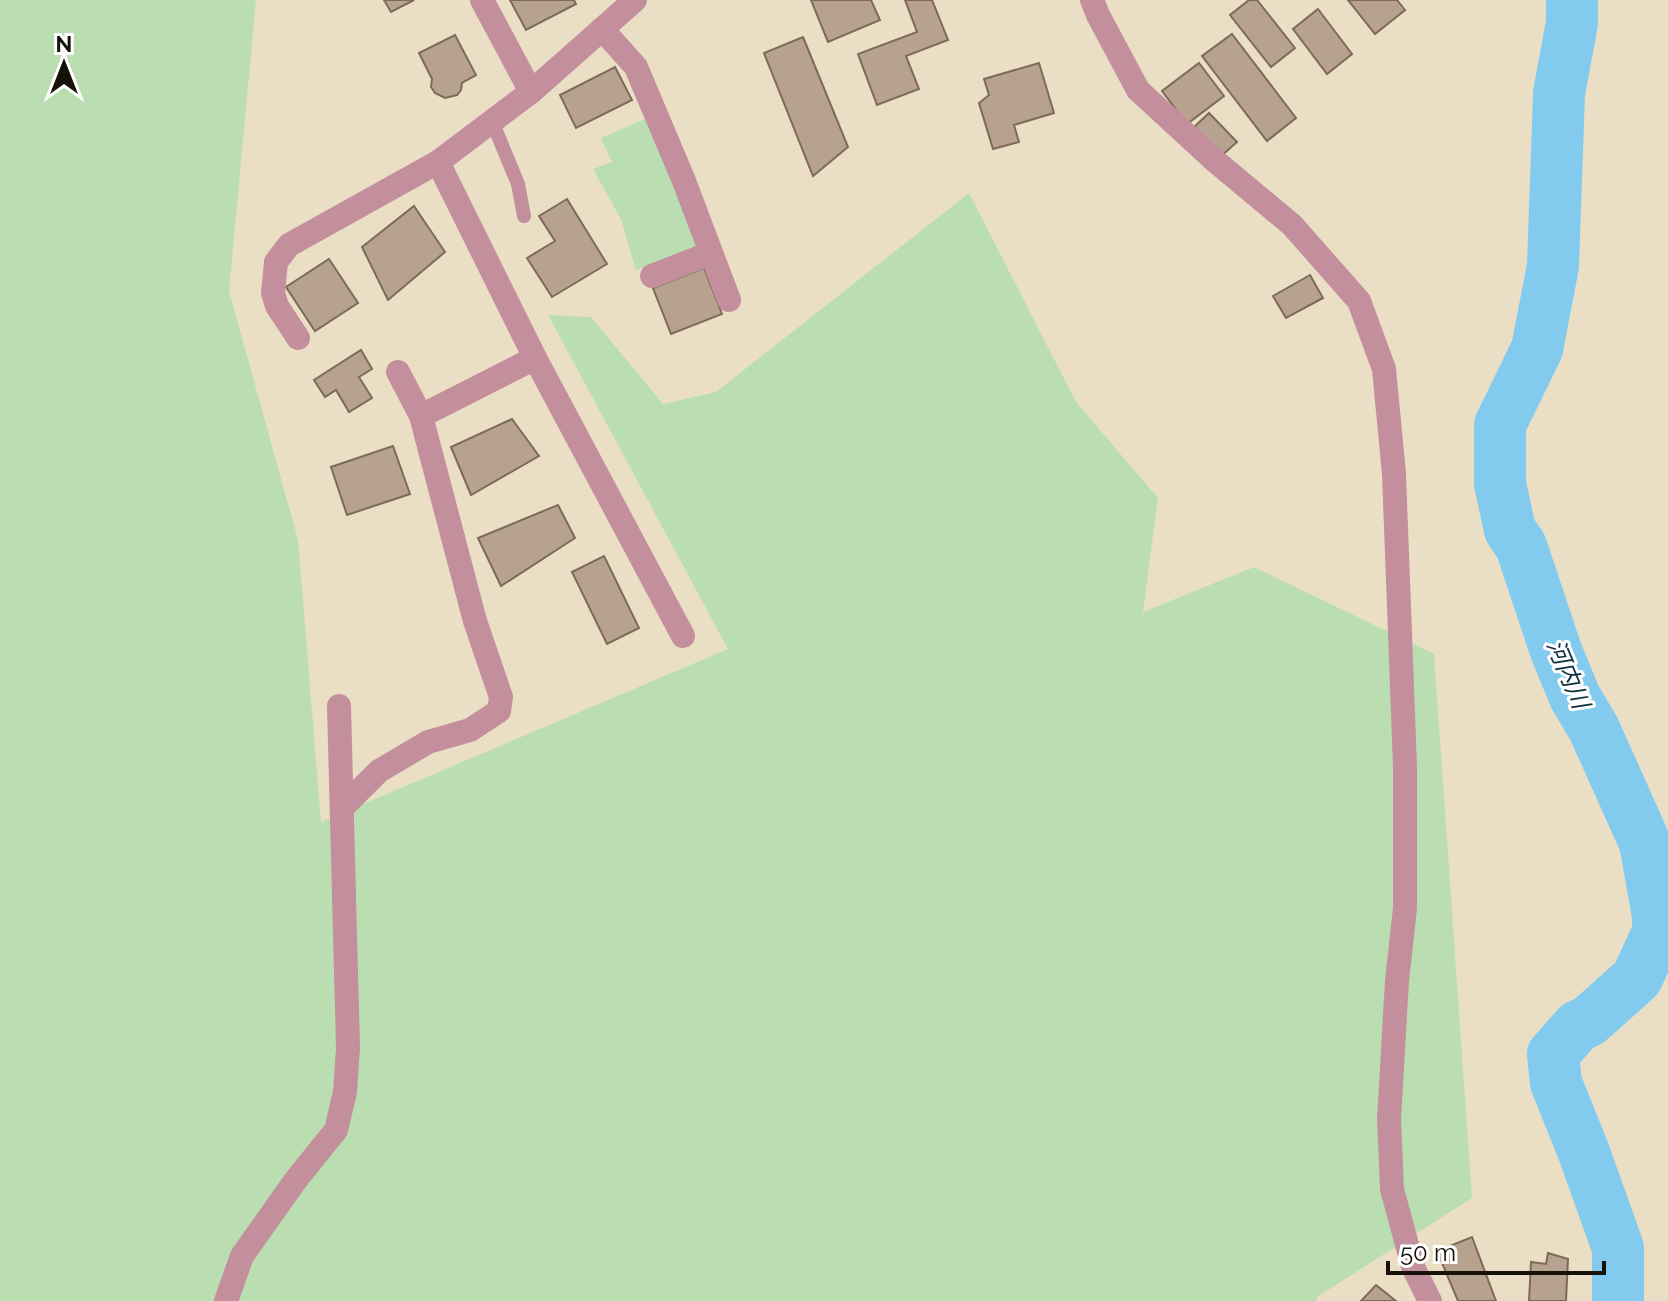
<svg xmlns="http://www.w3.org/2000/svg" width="1668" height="1301" font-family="Raleway,'Noto Sans JP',sans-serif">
<rect width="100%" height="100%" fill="#eadfc5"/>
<g fill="#badeb2">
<polygon points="0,0 256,0 229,291 298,540 321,822 728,649 548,315 591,317 663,404 716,392 969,193 1076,402 1158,498 1143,612 1254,567 1434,654 1472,1198 1317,1297 1316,1301 0,1301"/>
<polygon points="645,119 700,235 695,247 636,270 621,219 593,169 612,162 601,138"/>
</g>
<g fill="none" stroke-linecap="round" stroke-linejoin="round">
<polyline stroke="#83cbee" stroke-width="52" points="1572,0 1572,23 1559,93 1553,266 1537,349 1500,425 1500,484 1510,530 1521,546 1556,651 1575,697 1594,729 1645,843 1658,916 1658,932 1637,978 1589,1021 1578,1026 1553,1054 1556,1083 1583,1150 1618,1248 1618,1301"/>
</g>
<g fill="#b7a290" stroke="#7e6a5a" stroke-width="2">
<polygon points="384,0 414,0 391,12"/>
<polygon points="510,0 574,0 576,4 526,30"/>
<polygon points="811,0 871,0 880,20 828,42"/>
<polygon points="905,0 932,0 948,40 906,56 919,89 877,105 858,54 917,32"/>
<polygon points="1249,0 1257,0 1295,48 1271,67 1230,15"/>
<polygon points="1348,0 1397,0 1405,10 1375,34"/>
<polygon points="1318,9 1352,54 1327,74 1293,29"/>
<polygon points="1232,34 1296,118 1267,141 1202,56"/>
<polygon points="455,35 476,75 462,83 461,90 457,95 445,98 435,93 431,87 432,79 419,53"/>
<polygon points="803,37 848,147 813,176 764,53"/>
<polygon points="1039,63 1054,113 1014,125 1019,142 993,149 979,103 989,95 984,79"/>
<polygon points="1199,63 1224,96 1187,124 1162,91"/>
<polygon points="615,67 632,100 576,128 560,95"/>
<polygon points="1209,113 1237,142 1220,157 1193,128"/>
<polygon points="567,199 607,264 552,297 527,258 555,241 539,216"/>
<polygon points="414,206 445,252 388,300 362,247"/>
<polygon points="329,259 358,303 315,331 286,287"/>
<polygon points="704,268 722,314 671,334 653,288"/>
<polygon points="1310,275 1323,298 1286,318 1273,296"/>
<polygon points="361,350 372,369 359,377 372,398 349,412 336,390 325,397 314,380"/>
<polygon points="512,419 539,456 471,495 451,447"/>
<polygon points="393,446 410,494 347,515 331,467"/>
<polygon points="558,505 575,538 501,586 478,538"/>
<polygon points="604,556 639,628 607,644 572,572"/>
<polygon points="1472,1237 1496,1301 1458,1301 1437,1251"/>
<polygon points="1548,1253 1568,1259 1566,1301 1529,1301 1531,1262 1546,1264"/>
<polygon points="1376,1285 1396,1301 1361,1301"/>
</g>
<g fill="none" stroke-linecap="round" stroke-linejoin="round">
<polyline stroke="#c48f9d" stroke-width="14" points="492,121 518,184 524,216"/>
<g stroke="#c48f9d" stroke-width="24">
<polyline points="482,0 531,92"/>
<polyline points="1092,0 1098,15 1138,90 1214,160 1292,225 1359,301 1384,369 1394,474 1405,767 1405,908 1397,981 1389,1119 1392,1189 1413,1267 1430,1301"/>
<polyline points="602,29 636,67 684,181 729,300"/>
<polyline points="438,162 535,358 683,636"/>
<polyline points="652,276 711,253"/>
<polyline points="298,338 277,306 273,293 276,262 289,245 438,162 531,92 635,0"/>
<polyline points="421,416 535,358"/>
<polyline points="343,807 379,771 428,742 470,730 499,711 501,697 475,621 421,416 398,372"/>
<polyline points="226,1301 242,1256 295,1181 336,1130 345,1092 348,1048 339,706"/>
</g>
</g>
<g text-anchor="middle" stroke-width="6" stroke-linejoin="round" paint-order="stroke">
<g font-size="24" font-style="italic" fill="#0e303f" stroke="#fff">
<text transform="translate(1568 674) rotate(67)" y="8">河内川</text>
</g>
</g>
<g transform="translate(64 64)" stroke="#ffffff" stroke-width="6" paint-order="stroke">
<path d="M0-6L14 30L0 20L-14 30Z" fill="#161209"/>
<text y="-12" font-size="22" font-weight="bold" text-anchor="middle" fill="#161209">N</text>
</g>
<path d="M1388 1261v12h216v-12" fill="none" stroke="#161209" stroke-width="4"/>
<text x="1400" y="1261" font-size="24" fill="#161209" stroke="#ffffff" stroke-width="6" paint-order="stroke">50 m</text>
</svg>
